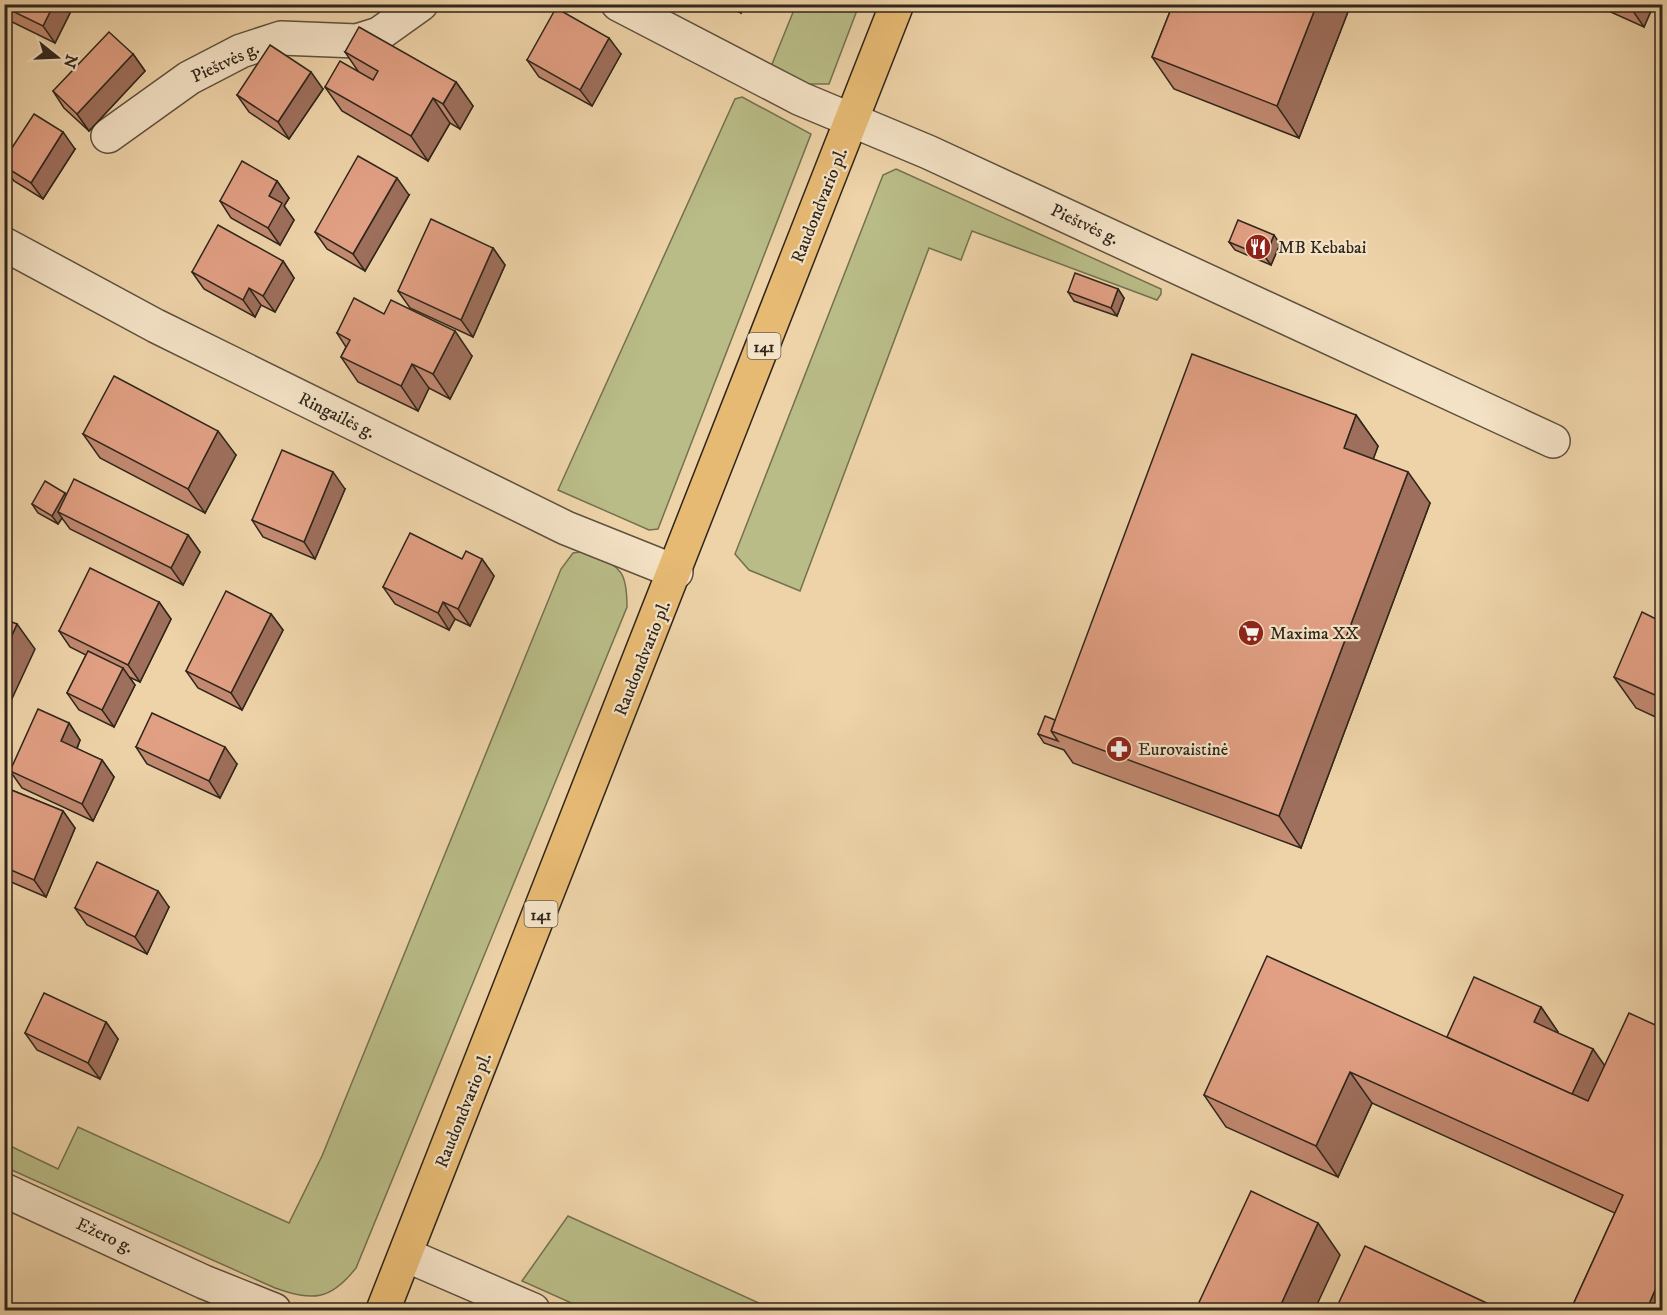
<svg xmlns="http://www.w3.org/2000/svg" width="1667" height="1315" font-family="'IM FELL DW Pica',serif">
<rect width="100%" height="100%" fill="#eed3a8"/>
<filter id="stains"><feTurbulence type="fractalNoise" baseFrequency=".00333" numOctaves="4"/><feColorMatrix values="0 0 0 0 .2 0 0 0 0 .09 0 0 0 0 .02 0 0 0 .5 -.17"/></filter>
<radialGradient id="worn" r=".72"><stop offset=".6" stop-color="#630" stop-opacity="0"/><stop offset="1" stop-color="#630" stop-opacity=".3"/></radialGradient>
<g fill="#b9bc87" stroke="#747151" stroke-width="1.5">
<polygon points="796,5 859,5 829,84 807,84 770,69"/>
<polygon points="742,97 811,134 658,529 649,530 558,490 735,99"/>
<polygon points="896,169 1161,289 1161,294 1157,300 972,231 961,260 929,248 800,591 749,570 735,554 883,175"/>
<path d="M587 551C620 568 627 568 627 607L356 1268C330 1301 313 1301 275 1288L5 1167 4 1143 58 1169 78 1127 289 1223 322 1156 561 569 573 553Z"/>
<polygon points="568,1216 774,1310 587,1310 522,1281"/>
</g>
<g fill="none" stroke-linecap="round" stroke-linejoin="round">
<g stroke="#5f513e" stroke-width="36">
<g id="minor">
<polyline points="618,4 801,99 928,152 1553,441"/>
<polyline points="108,136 189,78 241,51 281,38 357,41 379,34 421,4"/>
<polyline points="4,244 156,326 566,528 676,572"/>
<polyline points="4,1190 204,1282 274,1310"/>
<polyline points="406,1255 533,1310"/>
</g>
</g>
<g stroke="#2f261b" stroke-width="36">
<polyline id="major" points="383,1310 897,4"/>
</g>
<use href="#minor" stroke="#f4e2c6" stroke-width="33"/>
<use href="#major" stroke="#e7ba74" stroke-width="33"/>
</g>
<g fill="#c28971" stroke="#2f261b" stroke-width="1.5">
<polygon points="4,4 64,4 70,13 55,43 4,18"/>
<polygon points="720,4 745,4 741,13"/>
<polygon points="1173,4 1351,4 1299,138 1174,89 1152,57"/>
<polygon points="1593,4 1654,4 1644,27"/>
<polygon points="345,52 456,82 473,106 460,129 450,123 428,161 342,111 325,87 358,71"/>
<polygon points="133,54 145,71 89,131 64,108 53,91"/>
<polygon points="621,54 592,106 539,77 527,60"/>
<polygon points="323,89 289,139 249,112 237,95"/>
<polygon points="75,149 43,199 14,181 4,168 4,160"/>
<polygon points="277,181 289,198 284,206 294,220 280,245 231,218 220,201"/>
<polygon points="409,195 365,271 327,249 315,232"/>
<polygon points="1229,242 1280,244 1271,265 1235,250"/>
<polygon points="493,248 505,265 473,337 410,308 398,291"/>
<polygon points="283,261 294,278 275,312 261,305 255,317 204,289 192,272"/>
<polygon points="1118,289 1124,298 1117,316 1074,301 1068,292"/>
<polygon points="337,333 472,356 450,399 429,388 418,411 358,382 341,357 346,347"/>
<polygon points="1356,415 1378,446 1373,459 1430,503 1301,848 1073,763 1064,750 1044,743 1038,734 1055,720"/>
<polygon points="83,434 236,455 205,513 100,458"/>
<polygon points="345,489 315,559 263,537 252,520"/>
<polygon points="67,495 188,535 200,552 183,585 70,529 62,518 58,524 38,513 32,504"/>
<polygon points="462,559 482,559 494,576 470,626 455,619 449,630 395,604 383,587"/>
<polygon points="159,602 171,619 140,682 129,677 135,685 114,727 79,710 67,693 86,655 70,647 59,631"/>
<polygon points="271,614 283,630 242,710 198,688 186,671"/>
<polygon points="1662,622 1662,720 1636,708 1614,677"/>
<polygon points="69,723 80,740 77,749 102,760 114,777 93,821 22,788 10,771"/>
<polygon points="136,747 237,764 220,798 147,764"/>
<polygon points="4,787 63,811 75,828 46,897 4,879"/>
<polygon points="169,907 147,954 87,925 75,908"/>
<polygon points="1541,1007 1558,1032 1557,1033 1593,1049 1662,1311 1575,1311 1572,1307 1615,1213 1372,1103 1338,1177 1226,1127 1204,1095 1447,1037"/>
<polygon points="106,1022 118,1039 100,1079 37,1050 25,1033"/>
</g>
<g fill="#9e6f5c" stroke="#2f261b" stroke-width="1.5">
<polygon points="54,4 64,4 70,13 55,43 43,26"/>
<polygon points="735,4 745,4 741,13"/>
<polygon points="1317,4 1351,4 1299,138 1277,106"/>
<polygon points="1628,4 1654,4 1644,27"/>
<polygon points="609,38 621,54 592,106 580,90"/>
<polygon points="133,54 145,71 89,131 77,114"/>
<polygon points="311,72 323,89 289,139 278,122"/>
<polygon points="456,82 473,106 460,129 443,104"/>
<polygon points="433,98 450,123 428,161 411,136"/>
<polygon points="63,132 75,149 43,199 31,183"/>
<polygon points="397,178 409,195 365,271 353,254"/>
<polygon points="277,181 289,198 284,206 294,220 280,245 268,228 269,196"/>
<polygon points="1274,235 1280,244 1271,265 1265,257"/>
<polygon points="493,248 505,265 473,337 461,320"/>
<polygon points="283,261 294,278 275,312 263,296"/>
<polygon points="249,288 261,305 255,317 243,300"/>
<polygon points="1118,289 1124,298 1117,316 1111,308"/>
<polygon points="455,331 472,356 450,399 433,374"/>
<polygon points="412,364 429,388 418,411 401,386"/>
<polygon points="4,372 9,379 4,388"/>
<polygon points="1356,415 1378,446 1366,479 1344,448"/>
<polygon points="218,431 236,455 205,513 188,489"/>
<polygon points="333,472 345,489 315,559 304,542"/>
<polygon points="1408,472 1430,503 1301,848 1279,816"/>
<polygon points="65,493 71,502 58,512 62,518 58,524 52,516"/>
<polygon points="188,535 200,552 183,585 171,568"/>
<polygon points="482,559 494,576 470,626 458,609"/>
<polygon points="159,602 171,619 140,682 128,665"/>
<polygon points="443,602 455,619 449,630 438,613"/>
<polygon points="271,614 283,630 242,710 231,693"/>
<polygon points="17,624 35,649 4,716 4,653"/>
<polygon points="123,668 135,685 114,727 102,710"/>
<polygon points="69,723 80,740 73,758 61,741"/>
<polygon points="225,747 237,764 220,798 209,781"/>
<polygon points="102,760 114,777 93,821 82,804"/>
<polygon points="63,811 75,828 46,897 34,880"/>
<polygon points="158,891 169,907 147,954 135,937"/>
<polygon points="1541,1007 1558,1032 1551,1047 1534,1022"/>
<polygon points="106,1022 118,1039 100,1079 88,1063"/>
<polygon points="1593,1049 1610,1073 1587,1123 1570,1098"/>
<polygon points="1350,1072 1372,1103 1338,1177 1316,1146"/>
<polygon points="1318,1223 1340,1255 1314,1311 1278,1311"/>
<polygon points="1662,1274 1662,1311 1646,1311"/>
</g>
<g fill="#e19f83" stroke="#2f261b" stroke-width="1.5">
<polygon points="4,4 54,4 43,26 4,7"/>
<polygon points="1173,4 1317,4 1277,106 1152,57"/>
<polygon points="556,8 609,38 580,90 527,60"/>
<polygon points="359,27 456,82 443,104 433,98 411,136 325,87 340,61 373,80 378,71 345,52"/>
<polygon points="109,32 133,54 77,114 53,91"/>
<polygon points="270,45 311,72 278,122 237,95"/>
<polygon points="34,114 63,132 31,183 4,166 4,160"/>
<polygon points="358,156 397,178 353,254 315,232"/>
<polygon points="242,161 277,181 269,196 282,203 268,228 220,201"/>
<polygon points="431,219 493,248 461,320 398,291"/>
<polygon points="1238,220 1274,235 1265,257 1229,242"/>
<polygon points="218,225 283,261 263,296 249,288 243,300 192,272"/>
<polygon points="1075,273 1118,289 1111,308 1068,292"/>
<polygon points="354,298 384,314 391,300 455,331 433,374 412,364 401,386 341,357 350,340 337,333"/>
<polygon points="1192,354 1356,415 1344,448 1408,472 1279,816 1051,731"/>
<polygon points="114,376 218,431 188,489 83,434"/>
<polygon points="282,450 333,472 304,542 252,520"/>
<polygon points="74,479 188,535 171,568 58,512"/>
<polygon points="45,481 65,493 52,516 32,504"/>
<polygon points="410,533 462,559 466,551 482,559 458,609 443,602 438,613 383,587"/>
<polygon points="90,568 159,602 128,665 59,631"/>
<polygon points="226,591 271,614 231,693 186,671"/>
<polygon points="1642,612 1662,622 1662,698 1614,677"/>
<polygon points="4,619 17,624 4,653"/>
<polygon points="88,651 123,668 102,710 67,693"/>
<polygon points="38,709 69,723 61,741 102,760 82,804 10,771"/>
<polygon points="152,713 225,747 209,781 136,747"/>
<polygon points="1045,716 1055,720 1051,731 1058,741 1038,734"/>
<polygon points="4,787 63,811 34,880 4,867"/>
<polygon points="97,862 158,891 135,937 75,908"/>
<polygon points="1267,956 1588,1101 1629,1013 1662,1028 1662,1274 1646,1311 1579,1311 1572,1307 1623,1195 1350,1072 1316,1146 1204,1095"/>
<polygon points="1474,977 1541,1007 1534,1022 1593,1049 1572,1094 1447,1037"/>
<polygon points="44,993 106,1022 88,1063 25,1033"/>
<polygon points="1251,1191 1318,1223 1278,1311 1195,1311"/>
<polygon points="1365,1246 1493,1306 1491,1311 1335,1311"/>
</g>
<defs>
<g id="restaurant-disc" transform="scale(1.35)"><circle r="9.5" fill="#8f2418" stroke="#f4e2c6"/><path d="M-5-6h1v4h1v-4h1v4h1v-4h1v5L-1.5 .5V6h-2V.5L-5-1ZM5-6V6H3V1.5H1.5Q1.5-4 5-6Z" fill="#fff"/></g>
<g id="supermarket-disc" transform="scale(1.35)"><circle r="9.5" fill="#8f2418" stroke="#f4e2c6"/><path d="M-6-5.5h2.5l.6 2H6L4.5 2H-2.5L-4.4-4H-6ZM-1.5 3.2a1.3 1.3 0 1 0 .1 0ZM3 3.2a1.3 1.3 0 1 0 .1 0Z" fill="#fff"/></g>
<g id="pharmacy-disc" transform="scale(1.35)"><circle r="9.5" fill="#8f2418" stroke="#f4e2c6"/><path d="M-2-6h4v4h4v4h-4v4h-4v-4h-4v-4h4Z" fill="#fff"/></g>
</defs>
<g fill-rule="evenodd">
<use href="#restaurant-disc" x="1258" y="247"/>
<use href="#supermarket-disc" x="1251" y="633"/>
<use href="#pharmacy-disc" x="1119" y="749"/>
</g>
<g text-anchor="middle" stroke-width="4.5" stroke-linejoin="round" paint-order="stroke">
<g fill="#f4e2c6" stroke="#6a5e4e" stroke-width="1.5">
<rect x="747.5" y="333" width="33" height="26" rx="4.5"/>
<rect x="524.5" y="901" width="33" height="26" rx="4.5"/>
</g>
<g font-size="16" font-weight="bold" fill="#2f261b">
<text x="764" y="352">141</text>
<text x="541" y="920">141</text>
</g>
<g font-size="18" fill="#2f261b" stroke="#f4e2c6">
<text transform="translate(225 62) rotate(-25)" y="6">Pieštvės g.</text>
<text transform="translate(819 205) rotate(-68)" y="6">Raudondvario pl.</text>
<text transform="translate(1085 224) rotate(25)" y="6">Pieštvės g.</text>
<text transform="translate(337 415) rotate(26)" y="6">Ringailės g.</text>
<text transform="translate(642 658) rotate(-68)" y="6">Raudondvario pl.</text>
<text transform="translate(463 1110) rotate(-68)" y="6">Raudondvario pl.</text>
<text transform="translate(105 1235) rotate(25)" y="6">Ežero g.</text>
</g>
<g font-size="18" fill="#2f261b" stroke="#f4e2c6" text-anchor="start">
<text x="1278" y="253">MB Kebabai</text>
<text x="1270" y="639">Maxima XX</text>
<text x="1138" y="755">Eurovaistinė</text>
</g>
</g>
<rect width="1667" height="1315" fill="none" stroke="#eed3a8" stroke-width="24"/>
<rect x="6" y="6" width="1655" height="1303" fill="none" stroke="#2f261b" stroke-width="3"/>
<rect x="12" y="12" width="1643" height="1291" fill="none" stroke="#2f261b" stroke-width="1.5"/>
<g transform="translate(57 57) rotate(108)" stroke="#f4e2c6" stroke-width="4.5" paint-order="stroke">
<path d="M0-4.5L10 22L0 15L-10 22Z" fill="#2f261b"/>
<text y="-9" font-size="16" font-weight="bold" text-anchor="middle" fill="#2f261b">N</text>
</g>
<rect width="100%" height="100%" filter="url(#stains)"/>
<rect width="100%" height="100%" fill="url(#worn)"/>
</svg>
